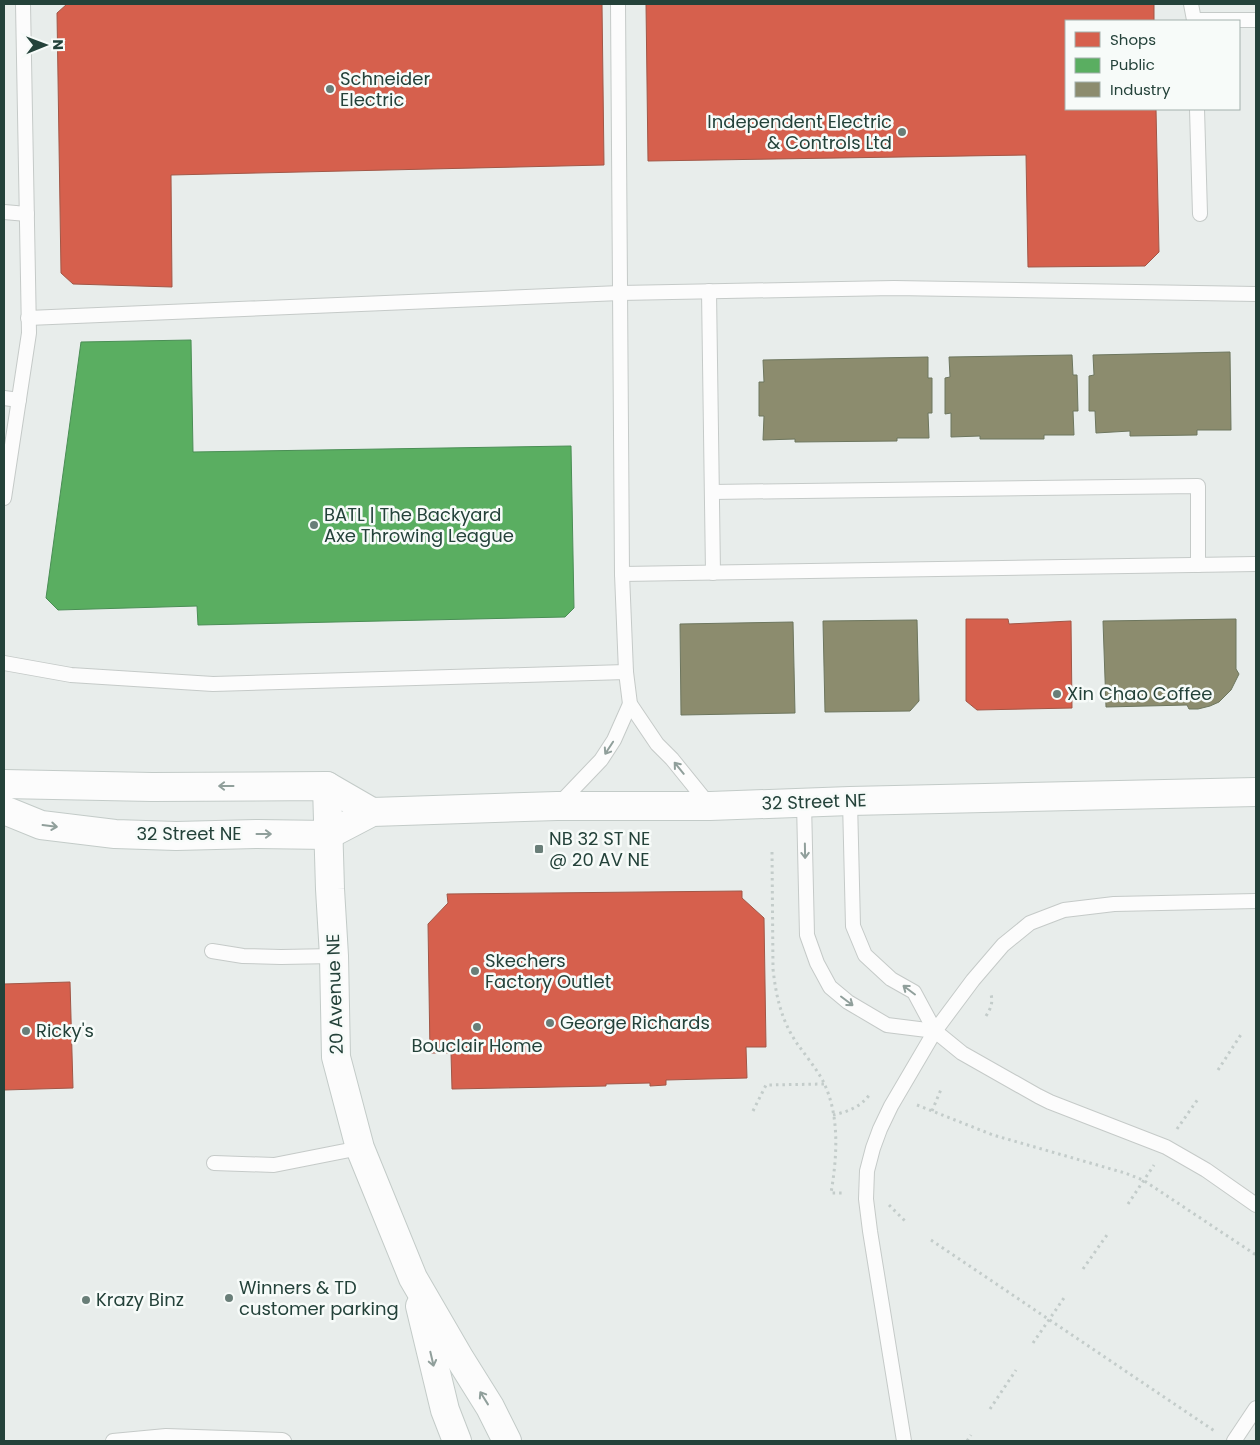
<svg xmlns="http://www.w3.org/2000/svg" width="1260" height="1445" font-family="Poppins,sans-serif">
<rect width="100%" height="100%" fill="#e8edeb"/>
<g fill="#d6604d" stroke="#a15747">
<polygon points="67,4 602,4 604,165 171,175 172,287 73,284 61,273 57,13"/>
<polygon points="646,4 1154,4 1154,21 1066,21 1066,109 1156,109 1159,252 1145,266 1028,267 1026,155 648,161"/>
<polygon points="966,619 1008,619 1009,624 1071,621 1072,708 977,710 966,701"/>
<polygon points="742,891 742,898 764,918 766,1047 746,1047 747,1078 666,1080 666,1085 650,1086 650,1083 606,1084 606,1086 452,1089 451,1053 430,1053 428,924 448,903 447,894"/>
<polygon points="70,982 73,1088 4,1090 4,984"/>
</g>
<polygon fill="#5aae61" stroke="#4a8e55" points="191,340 193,452 571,446 574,608 565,617 198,625 197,606 58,610 46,598 81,342"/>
<g fill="#8c8c6e" stroke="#6d765e">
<polygon points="1230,352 1231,430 1197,430 1197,435 1130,436 1130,431 1096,433 1095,411 1089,411 1089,376 1094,375 1093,355"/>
<polygon points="1072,355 1073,375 1077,375 1078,411 1073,411 1074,435 1044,435 1044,439 980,439 980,436 951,437 951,413 945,414 945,378 950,377 949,357"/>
<polygon points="928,357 928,378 932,378 932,413 928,413 929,438 897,438 897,441 795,442 795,439 763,440 764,416 759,416 759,382 764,382 763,360"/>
<polygon points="1236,619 1236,669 1239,674 1231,690 1219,702 1210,706 1198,709 1189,709 1187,705 1106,707 1103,621"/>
<polygon points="917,620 919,701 910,711 825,712 823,621"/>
<polygon points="793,622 795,713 681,715 680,624"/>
</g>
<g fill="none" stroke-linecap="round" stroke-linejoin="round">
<g stroke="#c5cac8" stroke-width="16">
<g id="lane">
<polyline points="618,4 622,574 626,672 630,704 657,744 672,759 710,806"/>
<polyline points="1191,4 1194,20 1256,20"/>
<polyline points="1197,109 1200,214"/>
<polyline points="4,212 27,214"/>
<polyline points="709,291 713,573"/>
<polyline points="28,318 620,293 894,288 1256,294"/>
<polyline points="4,398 19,400"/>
<polyline points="712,492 1198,486 1198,565"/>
<polyline points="4,498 29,333 23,4"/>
<polyline points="622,574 1256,564"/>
<polyline points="4,663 71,675 213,684 626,672"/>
<polyline points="850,801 853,926 865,955 891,979 914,992 935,1031 962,1053 1038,1096 1050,1102 1166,1147 1206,1170 1256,1205"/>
<polyline points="804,803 807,935 817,963 830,987 848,1002 887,1025 935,1031"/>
<polyline points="557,806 601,760 614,740 630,704"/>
<polyline points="212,951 243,956 281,957 334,956"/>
<polyline points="214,1163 274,1165 360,1148"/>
<polyline points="113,1441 166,1436 282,1440 284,1441"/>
<polyline points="904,1441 870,1231 866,1199 867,1171 873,1148 880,1129 891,1106 935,1031 973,980 1003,945 1030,923 1064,910 1114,904 1256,901"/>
<polyline points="1234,1441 1256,1408"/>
</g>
</g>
<g stroke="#c3cbc8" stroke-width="30">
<g id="secondary">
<polyline points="4,784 152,787 327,786 372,812"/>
<polyline points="327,786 330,889 334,956 336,1057 360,1148 413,1278 460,1359 490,1407 507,1441"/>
<polyline points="4,810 41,825 115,834 176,836 257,834 328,835 372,812 557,806 710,806 850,801 1256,792"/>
<polyline points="420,1306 445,1410 457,1441"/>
</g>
</g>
<g stroke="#c3ccca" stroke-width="3" stroke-dasharray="2.5 4" stroke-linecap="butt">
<path d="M772 852 773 969C776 996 781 1019 796 1042 805 1055 817 1069 824 1083 840 1117 837 1157 831 1193H844"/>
<path d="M986 1016C991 1008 993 1003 991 994"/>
<polyline points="1218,1070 1242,1033"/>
<polyline points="917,1105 993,1135 1125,1173 1143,1180 1256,1255"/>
<polyline points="753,1111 766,1085 824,1084"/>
<polyline points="932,1111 942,1087"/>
<path d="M833 1115C847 1112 861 1107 870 1094"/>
<polyline points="1177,1129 1198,1099"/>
<polyline points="1128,1204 1154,1165"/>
<polyline points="889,1205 906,1222"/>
<polyline points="931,1240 1216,1432"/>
<polyline points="1083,1269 1109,1232"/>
<polyline points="1033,1343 1066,1295"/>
<polyline points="990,1409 1016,1370"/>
<polyline points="967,1441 971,1435"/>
</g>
<use href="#lane" stroke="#fcfcfc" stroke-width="14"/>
<use href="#secondary" stroke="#fcfcfc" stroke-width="28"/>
</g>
<defs><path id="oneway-shaft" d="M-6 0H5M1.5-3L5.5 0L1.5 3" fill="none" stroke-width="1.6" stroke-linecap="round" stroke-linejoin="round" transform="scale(1.25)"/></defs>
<g stroke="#909f9b">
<use href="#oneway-shaft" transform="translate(609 748) rotate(123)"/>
<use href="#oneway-shaft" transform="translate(679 768) rotate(-129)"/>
<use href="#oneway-shaft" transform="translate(226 786) rotate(180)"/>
<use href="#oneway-shaft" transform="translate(50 826) rotate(7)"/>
<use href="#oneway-shaft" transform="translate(264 834)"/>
<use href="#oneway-shaft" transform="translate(805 851) rotate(89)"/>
<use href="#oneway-shaft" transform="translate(909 990) rotate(-143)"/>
<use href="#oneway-shaft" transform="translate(847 1001) rotate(37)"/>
<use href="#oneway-shaft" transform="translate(432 1359) rotate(77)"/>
<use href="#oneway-shaft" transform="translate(484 1398) rotate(-122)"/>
</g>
<g fill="#697e78" stroke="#f7fbf9" stroke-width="2">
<circle cx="330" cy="89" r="5"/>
<circle cx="902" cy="132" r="5"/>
<circle cx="314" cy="525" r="5"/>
<circle cx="1057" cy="694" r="5"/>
<rect x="534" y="844" width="10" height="10" rx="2.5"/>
<circle cx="475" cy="971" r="5"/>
<circle cx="550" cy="1023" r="5"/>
<circle cx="477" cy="1027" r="5"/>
<circle cx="26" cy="1031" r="5"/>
<circle cx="229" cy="1298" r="5"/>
<circle cx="86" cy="1300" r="5"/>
</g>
<g text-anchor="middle" stroke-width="5" stroke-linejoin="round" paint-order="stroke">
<g font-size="18" fill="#24423a" stroke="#f7fbf9" text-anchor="start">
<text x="340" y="85">Schneider<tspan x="340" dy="21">Electric</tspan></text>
<text x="892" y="128" text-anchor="end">Independent Electric<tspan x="892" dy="21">&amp; Controls Ltd</tspan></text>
<text x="324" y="521">BATL | The Backyard<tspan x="324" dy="21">Axe Throwing League</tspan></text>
<text x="1067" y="700">Xin Chao Coffee</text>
<text x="549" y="845">NB 32 ST NE<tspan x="549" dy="21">@ 20 AV NE</tspan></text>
<text x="485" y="967">Skechers<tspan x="485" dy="21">Factory Outlet</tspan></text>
<text x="560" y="1029">George Richards</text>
<text x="36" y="1037">Ricky's</text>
<text x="477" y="1052" text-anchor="middle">Bouclair Home</text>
<text x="239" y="1294">Winners &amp; TD<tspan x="239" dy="21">customer parking</tspan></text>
<text x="96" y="1306">Krazy Binz</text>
</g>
<g font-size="18" fill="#24423a" stroke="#f7fbf9">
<text transform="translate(814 802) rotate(-2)" y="6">32 Street NE</text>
<text x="189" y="840">32 Street NE</text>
<text transform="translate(335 994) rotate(-92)" y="6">20 Avenue NE</text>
</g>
</g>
<rect width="1260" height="1445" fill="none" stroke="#24423a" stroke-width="10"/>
<rect x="1065" y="20" width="175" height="90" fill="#f7fbf9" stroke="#a3b1ad"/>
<rect x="1075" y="32" width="25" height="15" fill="#d6604d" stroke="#a3b1ad"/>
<text x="1110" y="45" font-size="15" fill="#24423a">Shops</text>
<rect x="1075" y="58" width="25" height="15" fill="#5aae61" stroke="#a3b1ad"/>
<text x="1110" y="70" font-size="15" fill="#24423a">Public</text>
<rect x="1075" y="82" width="25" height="15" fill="#8c8c6e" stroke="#a3b1ad"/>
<text x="1110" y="95" font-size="15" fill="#24423a">Industry</text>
<g transform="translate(45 45) rotate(89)" stroke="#f7fbf9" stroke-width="4" paint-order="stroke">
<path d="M0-4L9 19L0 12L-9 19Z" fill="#24423a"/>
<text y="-8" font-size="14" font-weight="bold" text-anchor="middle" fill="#24423a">N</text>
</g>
</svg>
